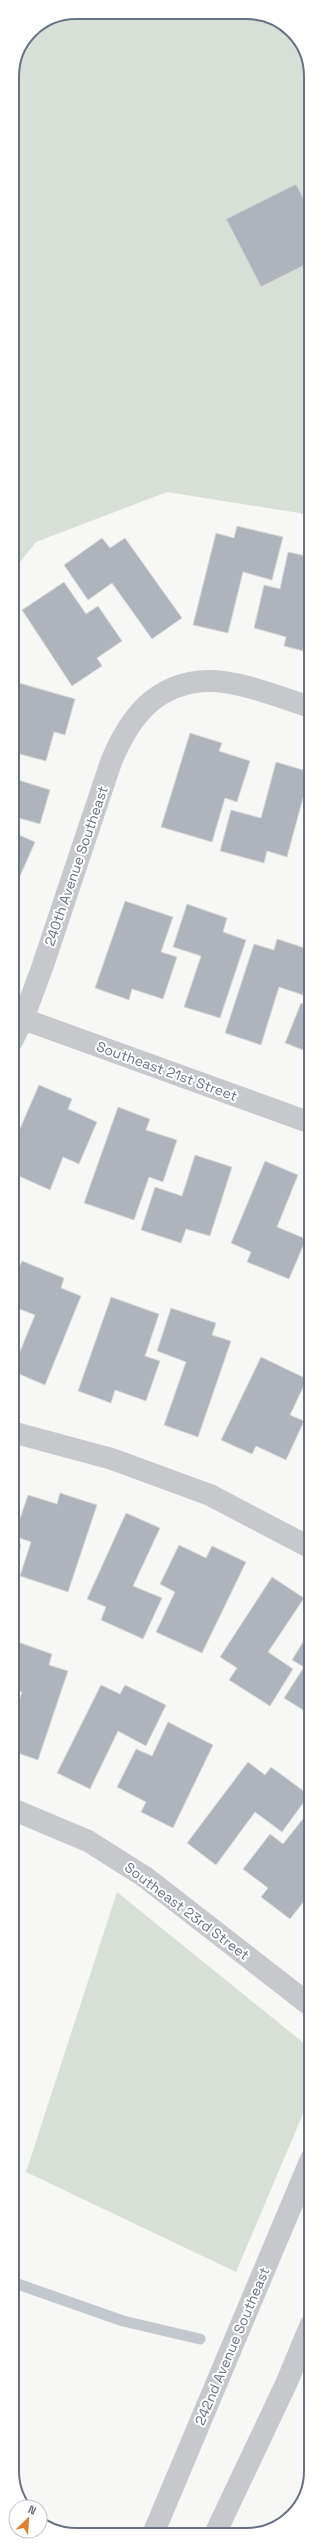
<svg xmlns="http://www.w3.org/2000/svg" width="323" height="2547" font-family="'Space Grotesk',sans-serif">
<rect width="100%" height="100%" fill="#f7f8f5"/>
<g fill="#d8dfd6">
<polygon points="76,12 263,14 295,34 311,72 311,517 299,513 167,492 36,542 12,572 12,76 31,31"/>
<polygon points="117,1892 311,2049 311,2095 236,2272 26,2172"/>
</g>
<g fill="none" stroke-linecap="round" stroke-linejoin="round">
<polyline stroke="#c2c8ce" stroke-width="11" points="12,2282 123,2321 200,2339"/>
</g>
<g fill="#afb3bb" stroke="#d9d9d7">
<polygon points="296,184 311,213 311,262 261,287 226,219"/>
<polygon points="237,526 283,537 272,580 243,572 228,633 193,625 216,533 234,538"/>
<polygon points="102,538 110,548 125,538 182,618 152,639 112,583 88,600 64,565"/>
<polygon points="288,552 311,557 311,653 284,646 286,637 254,628 264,585 280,589"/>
<polygon points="64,582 86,614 98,606 122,641 97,658 102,666 72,686 22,610"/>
<polygon points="12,681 75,699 65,735 54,732 46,761 12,752"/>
<polygon points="190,733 222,743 219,751 250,761 237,802 225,798 212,842 161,827"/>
<polygon points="276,762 310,772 287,857 267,851 264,863 220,851 231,810 261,818"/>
<polygon points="12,778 50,790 40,824 12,816"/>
<polygon points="12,832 35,842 20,876 12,872"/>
<polygon points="125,901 173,917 161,952 177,957 163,999 132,989 129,1000 95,988"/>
<polygon points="187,904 227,918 223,932 246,940 220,1018 184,1007 201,956 173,947"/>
<polygon points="277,939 311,950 309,997 279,987 261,1045 225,1033 254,944 274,950"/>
<polygon points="301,1003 311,1007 311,1053 285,1043"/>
<polygon points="39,1085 72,1099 68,1109 97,1122 79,1164 63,1157 50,1190 12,1173 12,1147"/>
<polygon points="118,1107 150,1119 146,1130 177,1140 163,1182 149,1177 134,1220 84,1203"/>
<polygon points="195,1155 232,1167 210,1236 186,1229 181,1243 141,1230 155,1187 182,1196"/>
<polygon points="265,1161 298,1175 277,1227 306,1239 289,1279 247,1262 251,1252 231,1243"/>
<polygon points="311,1209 311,1230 303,1227"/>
<polygon points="311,1251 311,1270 304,1267"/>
<polygon points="22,1261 64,1278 61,1288 81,1296 45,1385 12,1371 35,1315 12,1306 12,1284"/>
<polygon points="111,1297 159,1314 145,1356 160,1361 146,1401 115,1390 111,1403 78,1391"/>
<polygon points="171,1308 216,1323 212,1335 231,1341 198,1437 164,1425 186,1362 157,1351"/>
<polygon points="261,1357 307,1379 290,1415 304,1421 286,1460 256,1446 252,1454 221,1440"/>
<polygon points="311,1394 311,1416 303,1412"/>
<polygon points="311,1459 311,1474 305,1471"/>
<polygon points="60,1493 97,1505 68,1592 20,1576 31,1542 14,1536 28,1495 57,1504"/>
<polygon points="126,1513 160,1528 133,1586 162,1598 143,1639 101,1620 106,1607 87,1599"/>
<polygon points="12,1543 21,1545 12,1575"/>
<polygon points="179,1545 206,1558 212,1546 246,1562 202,1653 156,1632 175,1592 160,1584"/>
<polygon points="272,1577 304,1598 268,1652 293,1669 270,1706 229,1680 237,1668 220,1657"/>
<polygon points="311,1629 311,1715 284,1698 304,1667 292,1660"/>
<polygon points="12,1640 52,1654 49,1665 68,1671 38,1760 12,1751 12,1721 22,1692 12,1689"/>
<polygon points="101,1685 120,1694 125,1685 166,1705 146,1746 118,1731 90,1789 57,1773"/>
<polygon points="168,1722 213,1745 173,1828 141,1812 146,1802 117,1787 136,1749 152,1756"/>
<polygon points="248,1762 265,1775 271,1767 309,1795 282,1832 255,1812 216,1865 187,1843"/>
<polygon points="306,1815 311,1819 311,1892 290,1919 261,1897 268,1888 243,1869 270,1834 283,1844"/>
<polygon points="311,1910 311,1927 303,1921"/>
</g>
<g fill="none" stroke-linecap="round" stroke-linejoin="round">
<g stroke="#c6c8cc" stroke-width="22">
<polyline points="23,1019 311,1123"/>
<path d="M12 1041 23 1019 42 968 111 762C129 718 155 683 207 681 239 680 281 698 311 707"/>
<polyline points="12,1432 112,1459 210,1495 311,1548"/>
<polyline points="12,1809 88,1841 145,1877 311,2006"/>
<polyline points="153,2534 311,2159"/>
<polyline points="215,2534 286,2384 311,2324"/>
</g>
</g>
<g text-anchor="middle" stroke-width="4" stroke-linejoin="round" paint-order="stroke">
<g font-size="14" fill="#687185" stroke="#fff">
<text transform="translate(76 866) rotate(-71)" y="5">240th Avenue Southeast</text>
<text transform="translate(167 1071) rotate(20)" y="5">Southeast 21st Street</text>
<text transform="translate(187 1911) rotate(37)" y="5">Southeast 23rd Street</text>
<text transform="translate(232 2346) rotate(-67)" y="5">242nd Avenue Southeast</text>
</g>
</g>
<path d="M0 0H323V2547H0ZM76 19H247A57 57 0 0 1 304 76V2471A57 57 0 0 1 247 2528H76A57 57 0 0 1 19 2471V76A57 57 0 0 1 76 19Z" fill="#fff" fill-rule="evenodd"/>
<path fill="none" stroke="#687185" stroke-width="2" d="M76 19H247A57 57 0 0 1 304 76V2471A57 57 0 0 1 247 2528H76A57 57 0 0 1 19 2471V76A57 57 0 0 1 76 19Z"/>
<g transform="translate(28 2519) rotate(25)"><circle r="19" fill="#ffffff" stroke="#c3c6ce"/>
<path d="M0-3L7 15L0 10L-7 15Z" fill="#dd802f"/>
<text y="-6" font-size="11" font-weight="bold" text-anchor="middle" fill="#687185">N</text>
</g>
</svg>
